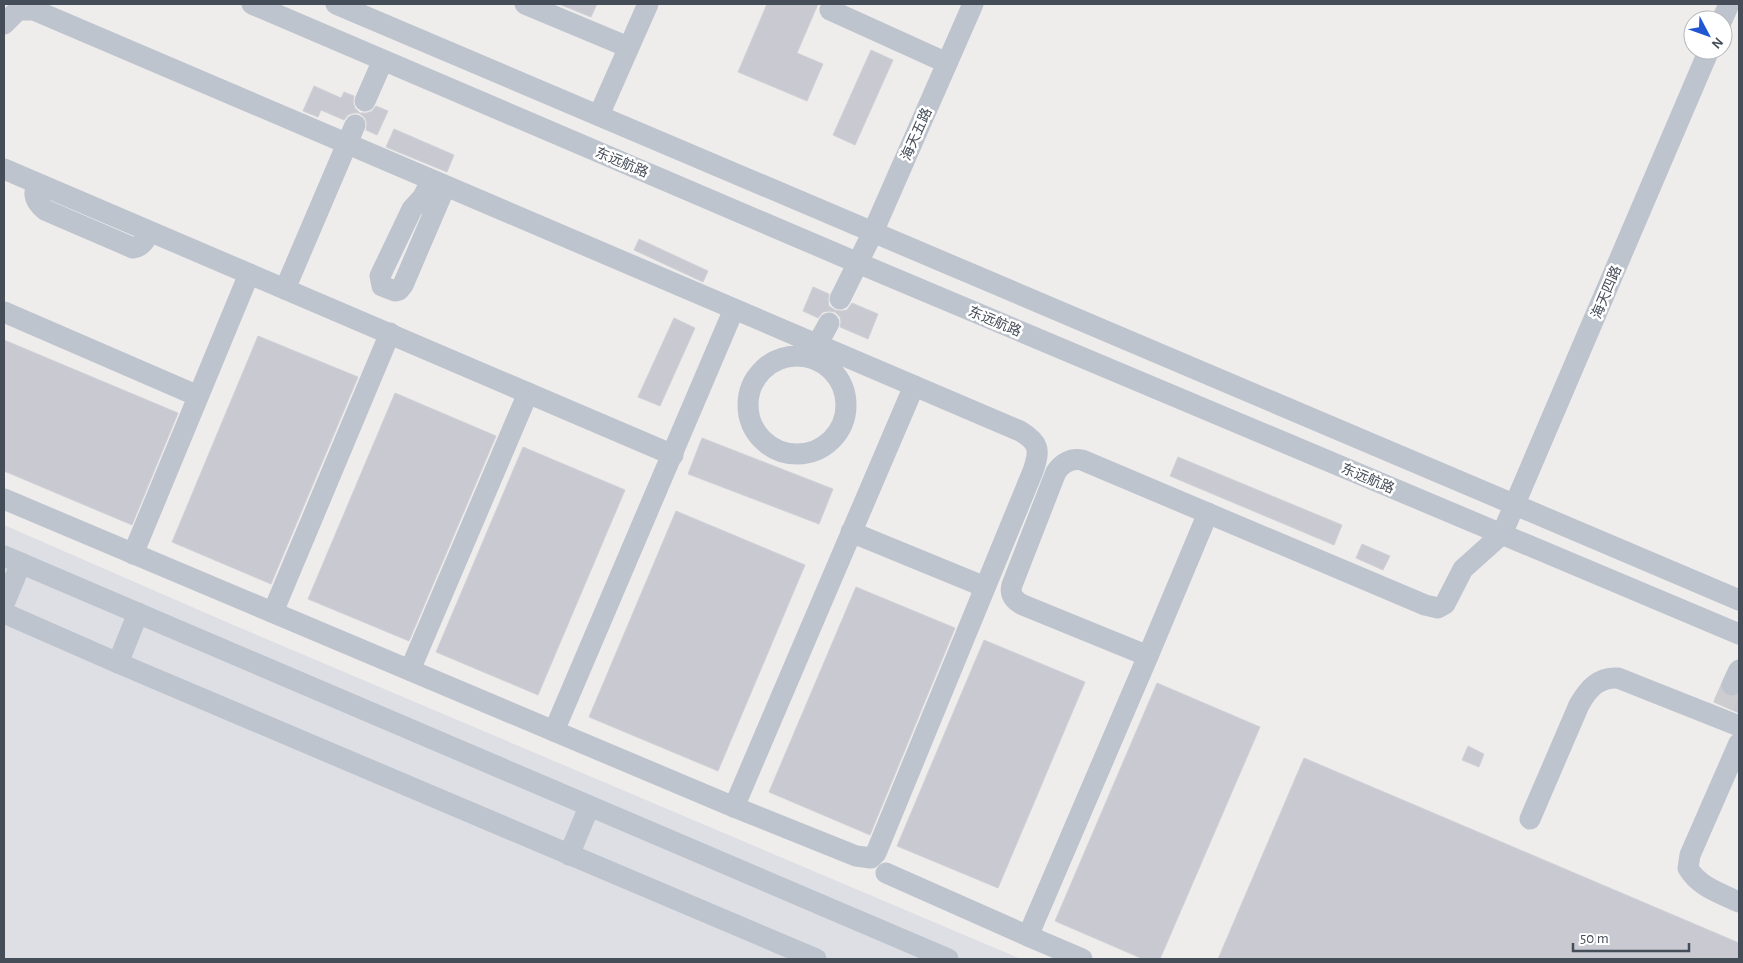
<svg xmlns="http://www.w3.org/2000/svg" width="1743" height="963" font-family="'Alegreya Sans','Noto Sans SC',sans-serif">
<rect width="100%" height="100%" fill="#efecec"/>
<polygon fill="#dedfe4" points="4,525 231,624 1021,959 4,959"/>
<g fill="#c9cad1" stroke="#d0d1d7">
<polygon points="559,4 597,4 591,17"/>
<polygon points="767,4 818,4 797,53 823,64 807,101 738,72"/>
<polygon points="871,50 893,60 855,145 833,135"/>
<polygon points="314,86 341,98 344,92 354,96 353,102 355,108 360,113 367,113 372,111 376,106 388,111 377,135 366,130 367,124 365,118 359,113 353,113 348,115 344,120 321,110 318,117 303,111"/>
<polygon points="394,129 454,155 447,172 386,147"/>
<polygon points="639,239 708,271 703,282 634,250"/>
<polygon points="813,287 829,294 828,299 829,306 835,310 841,311 847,310 852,303 878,314 868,339 840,327 841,322 840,317 835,312 829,311 823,312 818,318 803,311"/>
<polygon points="674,318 695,328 660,406 638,397"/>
<polygon points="258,336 358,377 271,584 172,542"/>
<polygon points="4,340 178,413 132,525 4,471"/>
<polygon points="395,393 496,436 409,641 308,599"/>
<polygon points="702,438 833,489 819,524 688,474"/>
<polygon points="523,447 625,490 538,695 436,652"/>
<polygon points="1178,457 1342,525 1334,545 1170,476"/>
<polygon points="676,511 805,565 718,771 589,717"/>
<polygon points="1362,544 1390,556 1383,570 1356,558"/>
<polygon points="856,587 955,628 870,835 769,792"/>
<polygon points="984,640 1085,682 998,888 897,846"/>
<polygon points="1157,683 1260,727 1160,959 1143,959 1055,921"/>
<polygon points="1720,688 1722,693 1727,696 1734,697 1739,695 1739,713 1714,702"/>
<polygon points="1468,746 1484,754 1479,767 1462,760"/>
<polygon points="1304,758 1739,943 1739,959 1218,959"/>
</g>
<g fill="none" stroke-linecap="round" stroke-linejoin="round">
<polyline stroke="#cdccce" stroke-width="21" stroke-dasharray="21 11" stroke-linecap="butt" points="1723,706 1732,685"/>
<g stroke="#bdc4ce" stroke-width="21">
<polyline points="252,4 858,263 1739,634"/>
<polyline points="336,4 1739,600"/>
<polyline points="525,4 628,47"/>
<polyline points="833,4 830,10 947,63"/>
<polyline points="1722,20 1729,4"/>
<path d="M4 24 18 10H34L1020 431C1040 443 1040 450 1033 471L876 853 871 858 856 856 734 807 4 499"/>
<polyline points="365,101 383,60"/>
<polyline points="599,115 648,4"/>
<polyline points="4,169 673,455"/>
<polyline points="431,181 423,197 412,209 380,276 382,286 395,291 399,290 403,285 445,187"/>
<path d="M37 184C32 195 36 202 45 210L133 248C142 247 145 240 150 232"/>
<polyline points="285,289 355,125"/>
<polyline points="840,299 873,232 973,4"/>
<polyline points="4,312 198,396"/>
<circle cx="797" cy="405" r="49"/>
<polyline points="811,356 829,323"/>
<polyline points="851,532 985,587"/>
<polyline points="133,554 249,274"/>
<polyline points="4,556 948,959"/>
<polyline points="4,604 21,563"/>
<polyline points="273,612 390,333"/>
<polyline points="4,613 118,663 816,959"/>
<path d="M1148 656 1023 605C1015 601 1009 595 1012 585L1056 472C1062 463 1071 458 1082 460L1425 605 1438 608 1445 604 1463 569 1502 534 1709 50"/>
<polyline points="118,663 138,613"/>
<polyline points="410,670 528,393"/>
<polyline points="1732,685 1739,670"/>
<polyline points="554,731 734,309"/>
<path d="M1739 743 1690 855 1688 868C1699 887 1720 893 1739 902"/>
<polyline points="734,807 914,386"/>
<path d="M1530 819 1579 705C1588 689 1598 677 1618 678L1739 726"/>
<polyline points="569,855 589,807"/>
<polyline points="886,873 1028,936 1148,656 1208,513"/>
<polyline points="1028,936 1082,959"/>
</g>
</g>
<g text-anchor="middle" stroke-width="5" stroke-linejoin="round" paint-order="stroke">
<g font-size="14" fill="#454d58" stroke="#fff">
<text transform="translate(916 134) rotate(-66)" y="5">海天五路</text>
<text transform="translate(622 162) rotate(23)" y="5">东远航路</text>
<text transform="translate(1606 292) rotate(-67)" y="5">海天四路</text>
<text transform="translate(995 321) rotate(23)" y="5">东远航路</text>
<text transform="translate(1368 478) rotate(23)" y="5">东远航路</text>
</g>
</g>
<rect width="1743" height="963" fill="none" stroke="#454d58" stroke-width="10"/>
<g transform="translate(1708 35) rotate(131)"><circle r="24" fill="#ffffff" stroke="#b5b8bc"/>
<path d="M0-4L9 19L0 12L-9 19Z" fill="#2156d3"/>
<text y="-8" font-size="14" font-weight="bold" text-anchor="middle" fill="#454d58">N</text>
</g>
<path d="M1573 943v8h116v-8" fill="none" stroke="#454d58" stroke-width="2.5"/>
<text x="1580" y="943" font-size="15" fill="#454d58" stroke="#ffffff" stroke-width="4" paint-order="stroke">50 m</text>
</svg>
